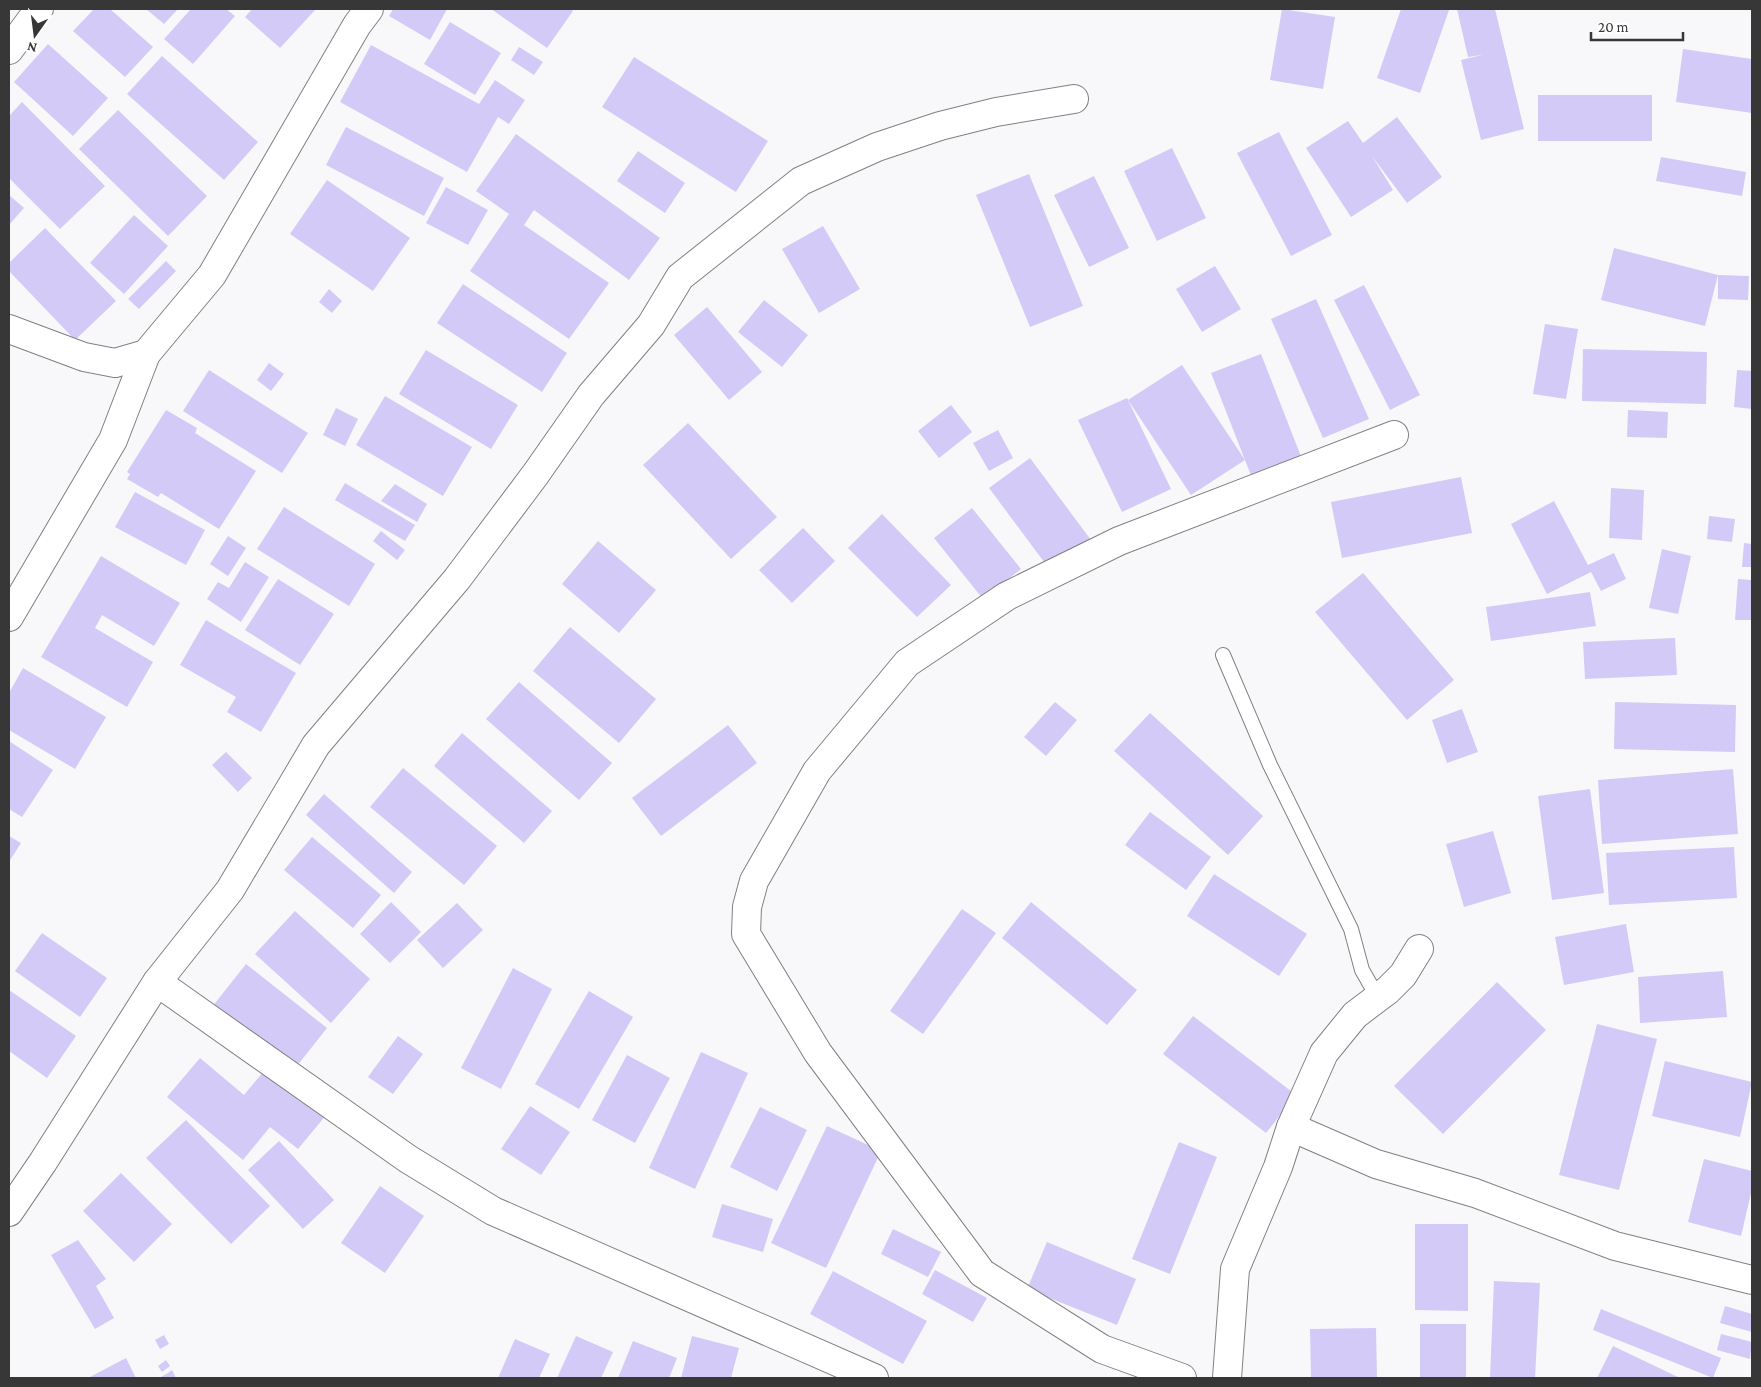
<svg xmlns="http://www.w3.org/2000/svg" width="1761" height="1387" font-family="'Crimson Pro',serif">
<rect width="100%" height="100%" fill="#f8f8fa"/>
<g fill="#d4caf8">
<polygon points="94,9 110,9 153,47 125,77 73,31"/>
<polygon points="146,9 178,9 164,24"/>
<polygon points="191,9 226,9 235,16 193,64 164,39"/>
<polygon points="252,9 316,9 280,48 245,17"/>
<polygon points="393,9 447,9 430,40 389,16"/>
<polygon points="491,9 570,9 573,11 547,48"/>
<polygon points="1282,9 1335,17 1323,89 1270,80"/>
<polygon points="1401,9 1449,10 1420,93 1377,78"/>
<polygon points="1457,9 1495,9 1524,129 1481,140 1461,60 1482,55 1468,57"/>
<polygon points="450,22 501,53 475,95 424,64"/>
<polygon points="48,44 108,98 73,136 14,82"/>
<polygon points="371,45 479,104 495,80 525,100 509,124 498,117 467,172 340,102"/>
<polygon points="519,47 543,62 534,75 511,60"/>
<polygon points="1683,49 1752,59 1752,113 1676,102"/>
<polygon points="162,56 258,142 224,180 127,94"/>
<polygon points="634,57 768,141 736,192 602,107"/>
<rect x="1538" y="95" width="114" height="46"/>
<polygon points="22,102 105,186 60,229 9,178 9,116"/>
<polygon points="118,110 207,196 168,236 79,149"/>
<polygon points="1397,117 1442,177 1407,203 1372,156 1393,190 1351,217 1306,148 1348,121 1363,143"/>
<polygon points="346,127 444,178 424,216 326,165"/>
<polygon points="1279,132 1332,235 1291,256 1237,153"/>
<polygon points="516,134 660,238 629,280 534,210 524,225 609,283 569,339 470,271 509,214 476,191"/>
<polygon points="1172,148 1206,218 1157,241 1124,171"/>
<polygon points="638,151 685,183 665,213 617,181"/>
<polygon points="1661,157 1746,172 1742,196 1656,181"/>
<polygon points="1029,174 1083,306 1030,327 976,195"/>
<polygon points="1094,176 1129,248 1089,267 1054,195"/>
<polygon points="327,180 410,238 373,291 290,234"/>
<polygon points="446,187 488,210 468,245 426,223"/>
<polygon points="9,195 24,208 9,225"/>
<polygon points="134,215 168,246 124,294 90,263"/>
<polygon points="823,226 860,289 819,313 782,249"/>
<polygon points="45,228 116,301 75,340 9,271 9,263"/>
<polygon points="1614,248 1718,275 1749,276 1748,300 1718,299 1718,275 1705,326 1601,300"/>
<polygon points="166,261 176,271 139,309 128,299"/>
<polygon points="1215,266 1241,309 1202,332 1176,289"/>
<polygon points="463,284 567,353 542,392 437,323"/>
<polygon points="1364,285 1420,395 1390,410 1334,300"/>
<polygon points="329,289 342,301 332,313 319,302"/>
<polygon points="1316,299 1369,419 1323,438 1271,319"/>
<polygon points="764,300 808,335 782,367 738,332"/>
<polygon points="707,307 762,372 729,400 674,335"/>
<polygon points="1545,324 1578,329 1566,399 1533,394"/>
<polygon points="1583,349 1707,352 1706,404 1582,401"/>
<polygon points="426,350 518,405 491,449 399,394"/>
<polygon points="1261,354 1302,459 1252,478 1211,373"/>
<polygon points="269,363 284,374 271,391 257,380"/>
<polygon points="1182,365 1245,460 1191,495 1128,400"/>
<polygon points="209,370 308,433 282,473 183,411"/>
<polygon points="1737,370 1752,371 1752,409 1734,407"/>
<polygon points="385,396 472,447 443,496 356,445"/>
<polygon points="1127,398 1171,489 1122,512 1078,420"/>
<polygon points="951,405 972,432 939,458 918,431"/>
<polygon points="336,408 358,419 345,446 323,435"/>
<polygon points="166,410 197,428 195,433 256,471 219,529 161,493 158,497 127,479 130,474 127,472"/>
<polygon points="1628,410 1668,412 1667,438 1627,437"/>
<polygon points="688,423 777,517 731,559 643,465"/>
<polygon points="998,430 1013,458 989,471 973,443"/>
<polygon points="1030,458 1091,540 1050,570 989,488"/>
<polygon points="1461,477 1472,533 1342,558 1331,502"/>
<polygon points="345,483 415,525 405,541 335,500"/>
<polygon points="395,484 427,504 417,522 381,501"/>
<polygon points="1611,488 1644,490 1642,540 1609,538"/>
<polygon points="135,492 205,530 186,565 115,527"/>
<polygon points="1554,501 1588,565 1614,553 1626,579 1601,591 1591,572 1547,594 1511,524"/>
<polygon points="284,507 375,564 349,606 257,549"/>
<polygon points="972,508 1021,569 983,599 934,538"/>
<polygon points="882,514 951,585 917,617 848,548"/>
<polygon points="1709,516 1735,519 1732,542 1707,539"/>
<polygon points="803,528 835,561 792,603 759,570"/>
<polygon points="381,531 405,550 397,560 373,541"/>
<polygon points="228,536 246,548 228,576 210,564"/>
<polygon points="598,541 656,590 619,633 562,584"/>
<polygon points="1744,543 1752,544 1752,567 1742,567"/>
<polygon points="1662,549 1691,556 1678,614 1649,608"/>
<polygon points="101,556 180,603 154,646 102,615 95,628 153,662 127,707 41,657"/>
<polygon points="245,562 269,577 241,622 207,599 218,582 229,588"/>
<polygon points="1363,573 1454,680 1407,720 1315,612"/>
<polygon points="278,579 334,614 300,665 245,630"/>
<polygon points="1738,579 1752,580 1752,620 1735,620"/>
<polygon points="1590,592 1596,626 1491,641 1486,607"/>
<polygon points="206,620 296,673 261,732 227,712 236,697 180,665"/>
<polygon points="570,627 656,699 619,743 533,671"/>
<polygon points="1675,638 1677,675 1585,679 1583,642"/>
<polygon points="23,668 106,717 75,769 9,730 9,693"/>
<polygon points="519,682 612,763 579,800 486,719"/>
<polygon points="1055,702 1077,720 1046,756 1024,737"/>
<polygon points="1615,702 1736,705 1735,752 1614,749"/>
<polygon points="1462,709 1478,752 1447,763 1432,720"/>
<polygon points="1150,713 1263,816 1228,855 1114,751"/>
<polygon points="728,725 757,763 661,836 632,798"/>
<polygon points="462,733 552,811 524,843 434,766"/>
<polygon points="9,741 53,770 22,817 9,809"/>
<polygon points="226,752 252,778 238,792 212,765"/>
<polygon points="403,768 497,846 464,885 370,807"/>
<polygon points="1733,769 1738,834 1602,844 1598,780"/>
<polygon points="1590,789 1604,893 1552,900 1538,796"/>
<polygon points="324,794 412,872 394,893 306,815"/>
<polygon points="1150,812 1211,857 1186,890 1125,845"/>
<polygon points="1493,831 1511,893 1464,907 1446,844"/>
<polygon points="9,836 21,843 9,862"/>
<polygon points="312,837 381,895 353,928 284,870"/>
<polygon points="1734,847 1737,898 1609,905 1606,853"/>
<polygon points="1214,874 1307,934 1279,976 1187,916"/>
<polygon points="391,902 421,932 390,963 360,934"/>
<polygon points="1031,902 1137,990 1107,1025 1002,938"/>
<polygon points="457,903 483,930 443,968 417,940"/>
<polygon points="962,909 996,933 923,1034 890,1011"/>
<polygon points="295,911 370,979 331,1023 255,954"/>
<polygon points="1626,924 1634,972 1564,985 1555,937"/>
<polygon points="42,933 107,978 80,1017 15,971"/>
<polygon points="246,964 327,1028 293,1071 212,1007"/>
<polygon points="513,968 552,989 501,1089 461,1068"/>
<polygon points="1723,971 1727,1017 1640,1023 1638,977"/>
<polygon points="1497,982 1546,1030 1443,1134 1394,1086"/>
<polygon points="9,990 76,1036 47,1078 9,1051"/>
<polygon points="589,991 633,1017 579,1109 535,1084"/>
<polygon points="1193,1016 1296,1095 1266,1133 1163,1054"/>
<polygon points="1597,1024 1657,1039 1619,1190 1559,1175"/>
<polygon points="398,1036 423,1054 393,1094 368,1077"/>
<polygon points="701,1052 748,1073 695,1189 649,1168"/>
<polygon points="627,1055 670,1078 635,1143 592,1120"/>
<polygon points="200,1058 244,1095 269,1065 327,1114 298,1149 270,1127 243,1160 167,1097"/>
<polygon points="1665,1061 1752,1082 1740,1137 1652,1116"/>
<polygon points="530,1106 570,1132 541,1175 501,1149"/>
<polygon points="760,1107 807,1130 777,1191 730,1167"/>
<polygon points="186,1120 270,1206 231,1244 146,1158"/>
<polygon points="827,1126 881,1151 826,1268 771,1243"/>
<polygon points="279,1141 334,1200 303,1229 248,1170"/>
<polygon points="1179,1142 1217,1157 1170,1274 1132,1259"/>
<polygon points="1704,1159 1752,1171 1752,1189 1741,1236 1688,1222"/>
<polygon points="121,1173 172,1224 134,1262 83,1211"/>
<polygon points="380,1186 424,1216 385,1273 341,1243"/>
<polygon points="722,1204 773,1219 763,1252 712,1237"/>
<polygon points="1415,1224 1468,1224 1468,1311 1415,1310"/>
<polygon points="893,1229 941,1252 928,1277 881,1254"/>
<polygon points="78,1240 106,1279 96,1286 114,1318 95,1329 51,1255"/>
<polygon points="1047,1242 1136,1279 1117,1325 1027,1289"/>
<polygon points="935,1270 987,1298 973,1322 922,1294"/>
<polygon points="833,1271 927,1321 903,1364 810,1314"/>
<polygon points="1494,1281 1540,1283 1535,1378 1490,1378"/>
<polygon points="1725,1306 1752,1314 1752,1332 1720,1323"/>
<polygon points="1601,1309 1721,1358 1713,1378 1593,1330"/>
<rect x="1420" y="1324" width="46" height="54"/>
<polygon points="1376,1328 1377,1378 1311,1378 1310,1329"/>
<polygon points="1721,1334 1752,1342 1750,1359 1717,1350"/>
<polygon points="164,1335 169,1344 160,1349 155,1340"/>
<polygon points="576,1336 613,1352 601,1378 557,1378"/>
<polygon points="692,1336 739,1348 731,1378 681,1378"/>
<polygon points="515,1339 550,1354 539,1378 498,1378"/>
<polygon points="633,1341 677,1358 669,1378 618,1378"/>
<polygon points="1613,1346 1680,1378 1597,1378"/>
<polygon points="126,1358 136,1378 88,1378"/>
<polygon points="166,1360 170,1366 162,1372 158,1366"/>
<polygon points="172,1370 176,1378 159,1378 168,1373"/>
</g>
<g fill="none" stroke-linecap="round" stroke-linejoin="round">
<g stroke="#818183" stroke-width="16">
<polyline id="lane" points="1223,655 1270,765 1351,929 1362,970 1378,998"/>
</g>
<g stroke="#818183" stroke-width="30">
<g id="street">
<polyline points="9,50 39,9"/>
<polyline points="9,329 84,357 115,363 146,354"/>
<polyline points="9,617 113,440 146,354 212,275 357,25 369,9"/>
<polyline points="157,982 408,1159 493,1211 874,1378"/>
<polyline points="1291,1127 1376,1164 1475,1193 1615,1246 1752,1280"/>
<polyline points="9,1212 43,1162 157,982 230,890 316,745 457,579 535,475 591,395 651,325 680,277 801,181 877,147 940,126 996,112 1074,99"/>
<polyline points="1182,1378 1102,1349 982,1273 818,1053 746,934 747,907 754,881 817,771 907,663 1007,596 1119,541 1394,435"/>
<polyline points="1227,1378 1235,1269 1278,1167 1291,1127 1324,1053 1355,1015 1388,990 1403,975 1419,949"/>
</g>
</g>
<use href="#lane" stroke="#fff" stroke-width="14"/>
<use href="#street" stroke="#fff" stroke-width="28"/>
</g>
<rect width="1761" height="1387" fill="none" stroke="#373738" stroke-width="20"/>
<g transform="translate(35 35) rotate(194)" stroke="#ffffff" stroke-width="4" paint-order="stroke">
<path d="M0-4L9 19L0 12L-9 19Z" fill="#373738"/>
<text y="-8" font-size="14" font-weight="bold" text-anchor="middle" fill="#373738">N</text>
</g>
<path d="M1591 32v8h92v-8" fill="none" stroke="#373738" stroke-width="2.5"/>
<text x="1598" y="32" font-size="15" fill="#373738" stroke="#ffffff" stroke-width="4" paint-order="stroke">20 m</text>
</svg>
